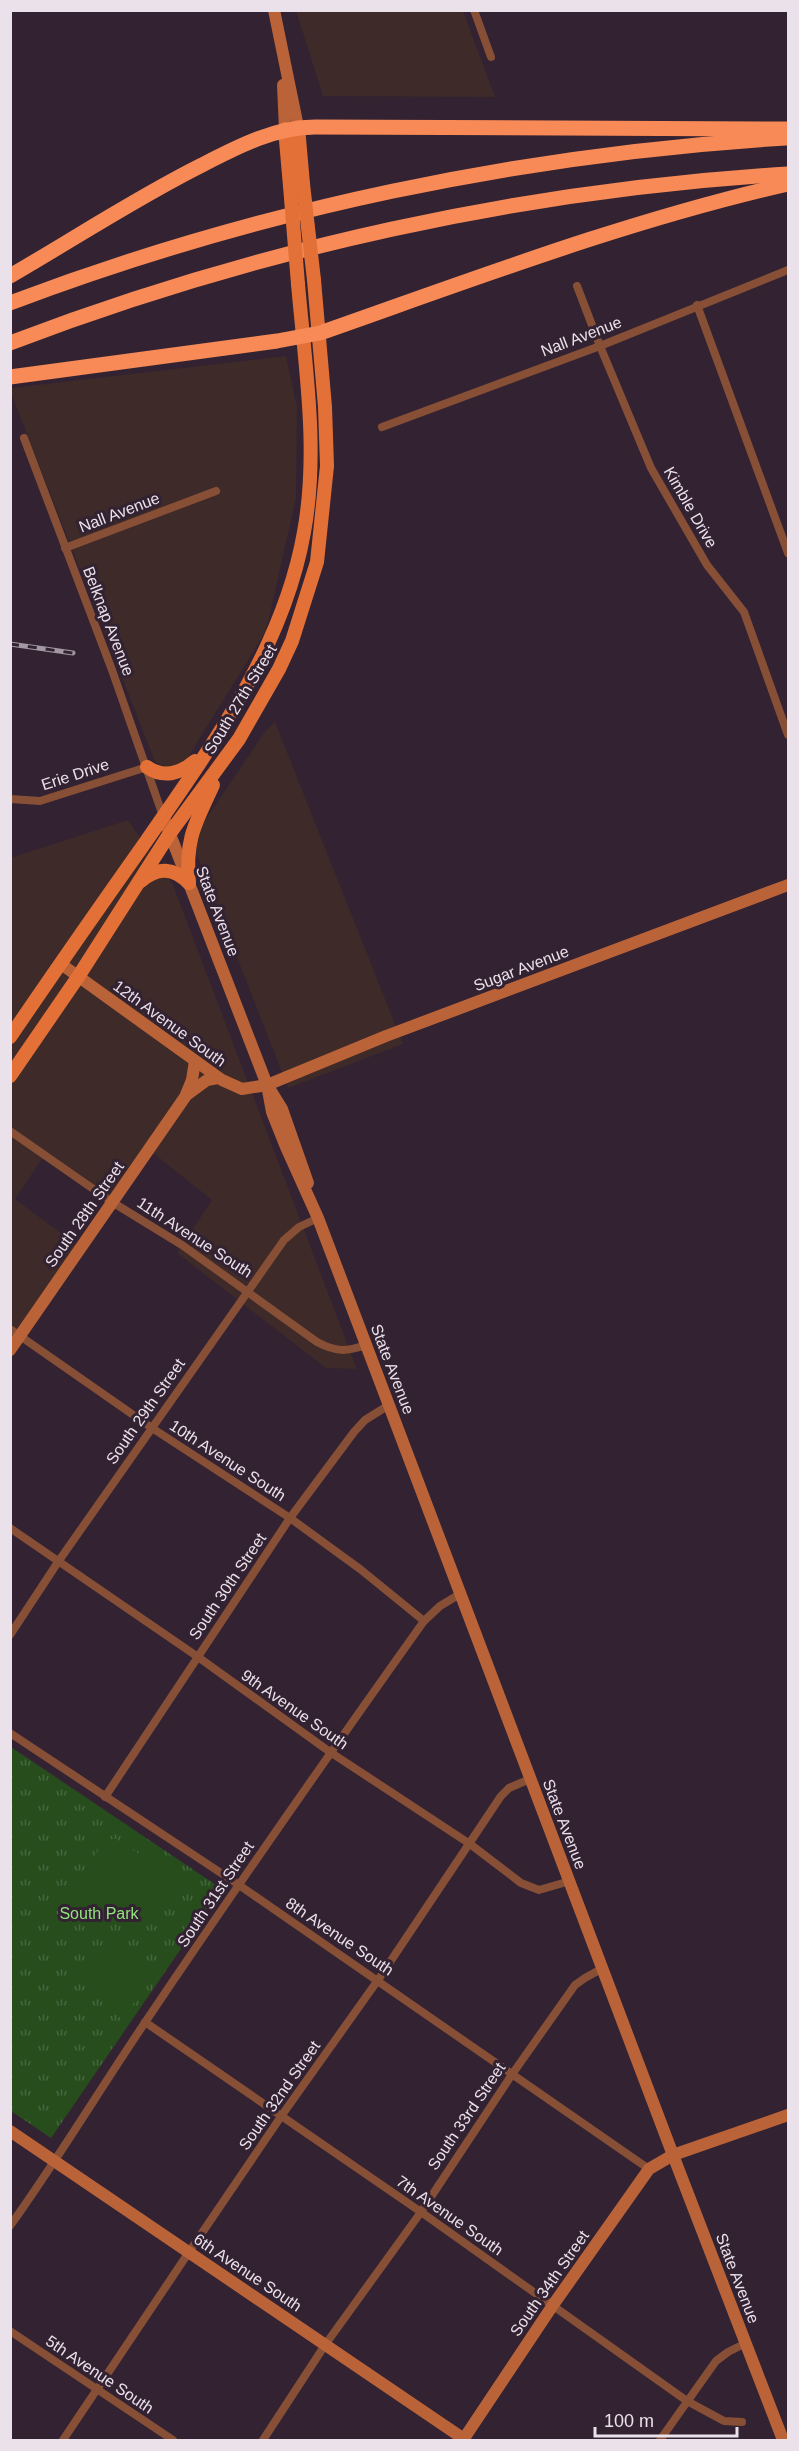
<svg xmlns="http://www.w3.org/2000/svg" width="799" height="2451" font-family="Helvetica,sans-serif">
<defs>
<pattern id="grass-tufts" width="24" height="20" patternUnits="userSpaceOnUse" patternTransform="scale(1.5)"><rect width="24" height="20" fill="#274d1d"/><path d="M3 7l-1-3M5 7V3M7 7l1-3M15 17l-1-3M17 17v-4M19 17l1-3" fill="none" stroke="#46663e"/></pattern>
</defs>
<rect width="100%" height="100%" fill="#322232"/>
<g fill="#3e2a28">
<polygon points="296,11 463,11 495,97 323,96"/>
<polygon points="286,356 297,406 296,499 266,631 187,759 171,769 155,762 11,393 11,388"/>
<polygon points="275,722 403,1044 288,1088 195,850 200,828 264,733"/>
<polygon points="128,820 173,885 357,1369 326,1368 177,1253 212,1200 149,1150 112,1202 44,1156 15,1199 81,1248 20,1335 11,1329 10,858"/>
</g>
<polygon fill="url(#grass-tufts)" points="11,1747 222,1889 51,2138 11,2111"/>
<g fill="#274d1d">
<path d="M106 1839H116L183 1883C150 1925 107 1937 61 1906Z"/>
<path d="M109 1941 149 1969 152 1978 122 2019C102 2006 88 1990 93 1964 94 1957 104 1947 109 1941Z"/>
</g>
<g fill="none" stroke-linecap="round" stroke-linejoin="round">
<g stroke="#864f36" stroke-width="8">
<polyline points="474,10 491,57"/>
<polyline points="577,286 600,346 651,468 707,565 744,612 788,735"/>
<polyline points="697,305 788,553"/>
<polyline points="382,427 600,346 788,270"/>
<polyline points="24,438 112,670 163,816"/>
<polyline points="65,548 216,491"/>
<polyline points="10,799 40,801 147,767"/>
<path d="M10 1131 112 1202 182 1245 317 1342C336 1352 346 1352 366 1345"/>
<polyline points="10,1329 152,1428 290,1518 360,1569 424,1621"/>
<polyline points="10,1528 198,1657 330,1752 470,1844 521,1883 539,1890 570,1881"/>
<polyline points="10,1635 58,1562 284,1240 299,1227 318,1218"/>
<polyline points="10,1733 239,1885 649,2169"/>
<polyline points="105,1797 290,1518 354,1432 365,1420 389,1405"/>
<polyline points="145,2022 421,2212 687,2401 724,2421 742,2422"/>
<path d="M10 2226C58 2159 100 2089 146 2021 237 1886 330 1753 424 1621L440 1606 460 1594"/>
<polyline points="10,2331 173,2440"/>
<polyline points="63,2440 189,2252 282,2115 378,1980 501,1796 509,1788 530,1779"/>
<polyline points="263,2440 325,2345 421,2212 513,2073 575,1985 585,1978 603,1968"/>
<polyline points="660,2440 716,2361 728,2352 746,2343"/>
</g>
<g stroke="#bb6338" stroke-width="12">
<polyline points="274,10 298,127"/>
<polyline points="283,85 285,129"/>
<polyline points="163,816 267,1085 272,1112 286,1147 318,1218 673,2155 783,2440"/>
<polyline points="61,964 222,1080 242,1089 267,1085 386,1036 788,885"/>
<polyline points="269,1088 282,1109 308,1183"/>
<polyline points="188,1094 207,1080 218,1078"/>
<polyline points="10,1350 185,1097 192,1080 195,1061"/>
<polyline points="10,2131 464,2439"/>
<polyline points="463,2440 553,2305 649,2169 673,2155 788,2115"/>
</g>
<g stroke="#e37137" stroke-width="14">
<polyline points="298,127 303,184"/>
<polyline points="285,129 290,186"/>
<path d="M147 767C164 779 181 773 195 761"/>
<path d="M141 881C158 866 174 868 189 883"/>
<path d="M189 883C185 839 195 824 213 785"/>
<path d="M10 1037C55 971 101 905 147 840 212 746 284 647 304 532 319 450 305 366 298 284"/>
<polyline points="10,1076 78,977 170,833 239,739 279,669 292,641 317,562 327,466 325,407 314,280"/>
</g>
<g stroke="#f78a56" stroke-width="15">
<path d="M10 276C74 239 136 198 202 165 237 147 275 127 315 127L788 129"/>
<path d="M10 303C258 209 522 154 786 138"/>
<path d="M10 343C259 248 523 190 788 174"/>
<path d="M10 377 277 341 320 333C474 279 629 220 788 184"/>
</g>
<g stroke="#a397a3" stroke-width="5">
<polyline id="rail" points="10,644 73,653"/>
</g>
<use href="#rail" stroke="#322232" stroke-width="3" stroke-dasharray="9" stroke-linecap="butt"/>
<g stroke="#e37137" stroke-width="14">
<polyline points="303,184 314,280"/>
<polyline points="290,186 298,284"/>
</g>
</g>
<g text-anchor="middle" stroke-width="6" stroke-linejoin="round" paint-order="stroke">
<g font-size="16" fill="#ebe1eb" stroke="#322232">
<text transform="translate(581 336) rotate(-21)" y="6">Nall Avenue</text>
<text transform="translate(691 507) rotate(60)" y="6">Kimble Drive</text>
<text transform="translate(119 512) rotate(-21)" y="6">Nall Avenue</text>
<text transform="translate(109 621) rotate(69)" y="6">Belknap Avenue</text>
<text transform="translate(240 699) rotate(-59)" y="6">South 27th Street</text>
<text transform="translate(75 774) rotate(-18)" y="6">Erie Drive</text>
<text transform="translate(218 911) rotate(69)" y="6">State Avenue</text>
<text transform="translate(521 968) rotate(-21)" y="6">Sugar Avenue</text>
<text transform="translate(170 1023) rotate(36)" y="6">12th Avenue South</text>
<text transform="translate(84 1214) rotate(-55)" y="6">South 28th Street</text>
<text transform="translate(195 1237) rotate(33)" y="6">11th Avenue South</text>
<text transform="translate(393 1369) rotate(69)" y="6">State Avenue</text>
<text transform="translate(145 1411) rotate(-55)" y="6">South 29th Street</text>
<text transform="translate(228 1460) rotate(33)" y="6">10th Avenue South</text>
<text transform="translate(227 1586) rotate(-56)" y="6">South 30th Street</text>
<text transform="translate(295 1709) rotate(35)" y="6">9th Avenue South</text>
<text transform="translate(565 1824) rotate(69)" y="6">State Avenue</text>
<text transform="translate(215 1894) rotate(-56)" y="6">South 31st Street</text>
<text transform="translate(340 1936) rotate(34)" y="6">8th Avenue South</text>
<text transform="translate(279 2095) rotate(-55)" y="6">South 32nd Street</text>
<text transform="translate(466 2116) rotate(-56)" y="6">South 33rd Street</text>
<text transform="translate(450 2215) rotate(35)" y="6">7th Avenue South</text>
<text transform="translate(248 2272) rotate(34)" y="6">6th Avenue South</text>
<text transform="translate(738 2278) rotate(69)" y="6">State Avenue</text>
<text transform="translate(549 2283) rotate(-55)" y="6">South 34th Street</text>
<text transform="translate(100 2374) rotate(34)" y="6">5th Avenue South</text>
</g>
<g font-size="16" fill="#92e37e" stroke="#322232">
<text x="99" y="1919">South Park</text>
</g>
</g>
<rect width="799" height="2451" fill="none" stroke="#ebe1eb" stroke-width="24"/>
<path d="M595 2427v9h142v-9" fill="none" stroke="#ebe1eb" stroke-width="3"/>
<text x="604" y="2427" font-size="18" fill="#ebe1eb" stroke="#322232" stroke-width="4.5" paint-order="stroke">100 m</text>
</svg>
